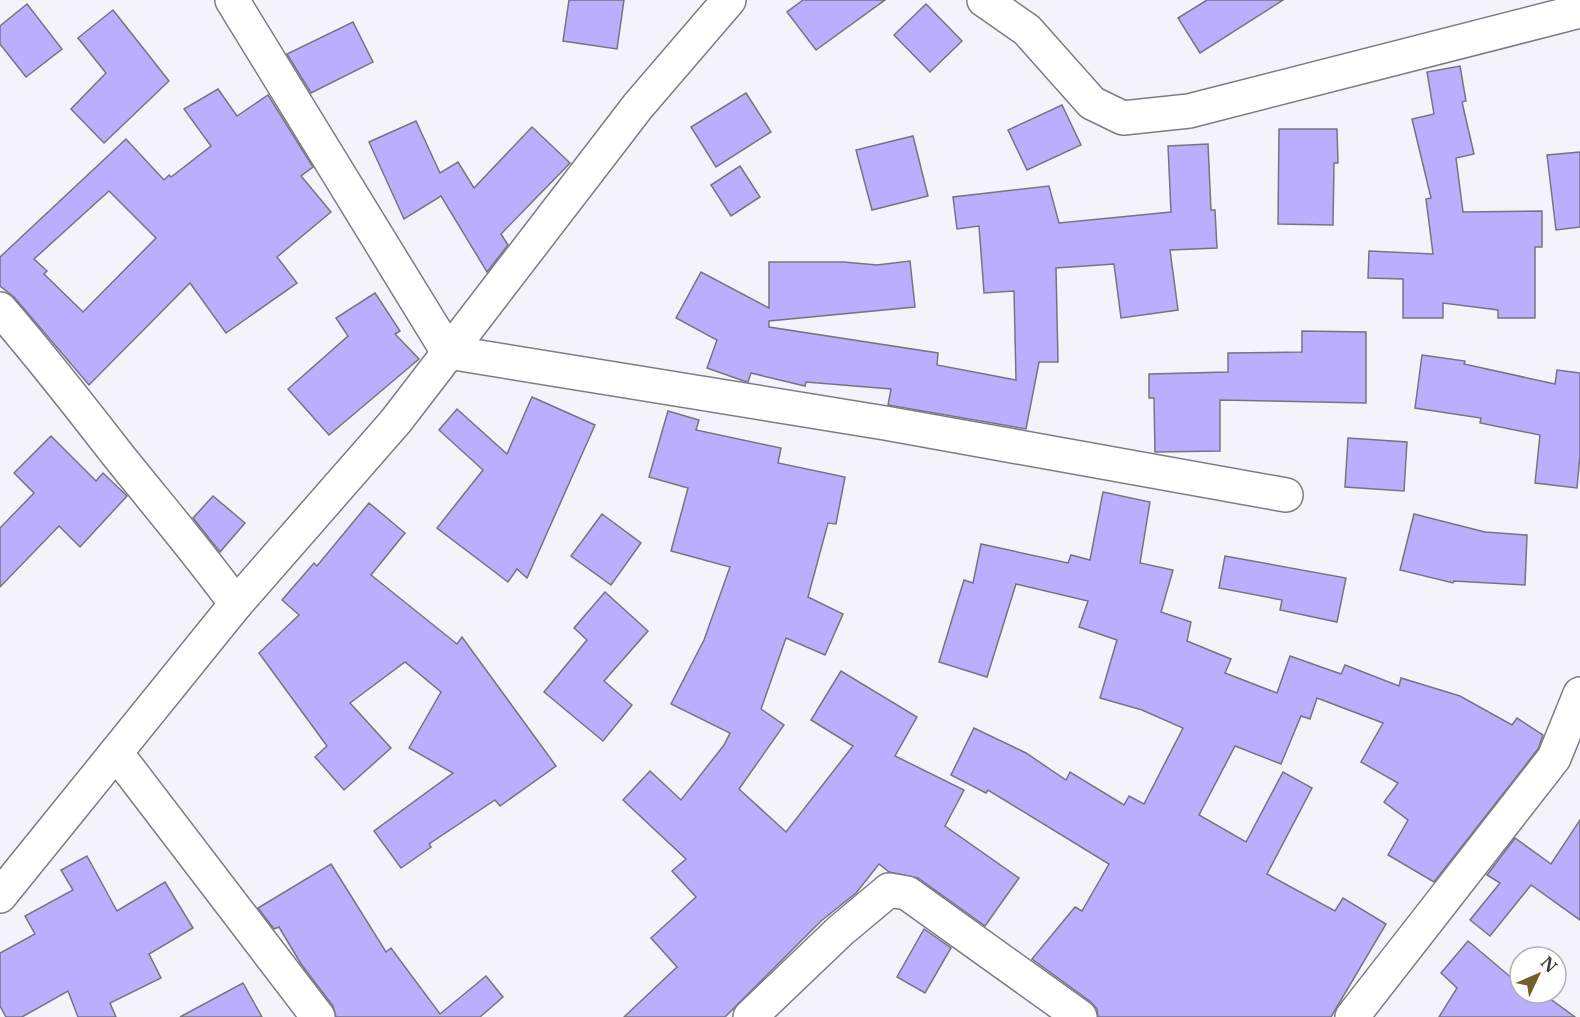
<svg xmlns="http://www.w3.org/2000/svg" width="1580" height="1017" font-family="'Libre Baskerville',serif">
<rect width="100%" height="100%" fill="#f4f3fb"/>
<g fill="#bcaefe" stroke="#76757c" stroke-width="1.5" fill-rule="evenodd">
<polygon points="569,0 624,0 617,49 563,41"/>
<polygon points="803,0 885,0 816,50 787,12"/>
<polygon points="1207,0 1283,0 1200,53 1178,18"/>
<polygon points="27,4 62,49 26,77 0,44 0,26"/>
<polygon points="926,4 962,41 930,72 894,35"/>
<polygon points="113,10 169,81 104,143 71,109 106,73 78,38"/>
<polygon points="353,22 373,62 311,93 287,54"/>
<polygon points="1460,66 1466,101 1462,102 1474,154 1456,158 1463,212 1542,211 1542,247 1535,247 1535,318 1498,318 1498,310 1443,303 1443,318 1403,318 1403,279 1368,278 1369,251 1433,254 1426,199 1431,198 1412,119 1434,114 1427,72"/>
<path d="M218 89 237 116 268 95 313 167 301 176 331 212 277 257 297 283 226 333 190 283 89 385 14 297 0 286V257L126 139 164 180 169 175 171 177 211 146 184 109ZM109 191 156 238 83 312 44 274 47 271 34 259Z"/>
<polygon points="746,93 771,132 716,167 691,127"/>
<polygon points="1062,105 1081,145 1027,170 1008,130"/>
<polygon points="416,121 440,173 458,162 474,188 532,127 570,163 501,234 508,245 487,272 441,196 404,219 369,142"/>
<polygon points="1279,129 1337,129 1338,163 1334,163 1333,225 1278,224"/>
<polygon points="913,136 928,196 872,210 856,150"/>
<polygon points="1208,144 1211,210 1215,210 1217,248 1170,250 1178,310 1121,318 1114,264 1056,268 1058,362 1039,362 1026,429 888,405 891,389 806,382 805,386 751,373 748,382 744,381 707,368 717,340 676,318 701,272 769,308 769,262 844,262 877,265 910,261 915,307 769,321 769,327 938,353 937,365 1016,380 1014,291 984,293 979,226 957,229 953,197 1049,186 1059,223 1171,212 1168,146"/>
<polygon points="1580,152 1580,227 1556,230 1547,155"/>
<polygon points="740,166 760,197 731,216 711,185"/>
<polygon points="375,293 400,331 395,334 419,359 329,435 288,389 348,336 336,318"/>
<polygon points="1302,331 1366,332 1366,403 1220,400 1220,451 1155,452 1154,398 1149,398 1149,374 1228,372 1228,353 1302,352"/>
<polygon points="1422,355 1465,361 1464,364 1555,384 1557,370 1580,373 1580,455 1577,488 1535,483 1540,435 1480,423 1481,418 1415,408"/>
<polygon points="532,397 595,425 527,578 517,569 508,582 437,528 483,470 439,430 457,409 507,454"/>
<polygon points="668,411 699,420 696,430 781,448 778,463 845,477 836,524 828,523 808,597 843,614 825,655 786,638 761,709 784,725 739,789 786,832 853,746 811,720 841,671 917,717 895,756 964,790 945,826 1019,878 985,926 918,878 889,872 879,864 856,893 821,921 725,1017 624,1017 677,967 651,938 696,897 672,871 686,859 623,800 650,771 681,800 724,745 730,733 671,704 704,640 730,567 671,551 688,488 649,477"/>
<polygon points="51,436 96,481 103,473 127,496 80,547 59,526 0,587 0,528 34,493 14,473"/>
<polygon points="1348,438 1407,442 1404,491 1345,487"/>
<polygon points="1103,492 1150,502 1140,563 1173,570 1161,612 1191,622 1187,641 1231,659 1225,673 1277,693 1290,656 1341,674 1345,665 1399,686 1401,678 1460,696 1512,725 1517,718 1543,735 1538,749 1434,882 1388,855 1408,820 1384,802 1398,783 1361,762 1383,723 1317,698 1310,719 1301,716 1281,764 1235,746 1199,815 1246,842 1283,772 1312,788 1267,874 1335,911 1343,898 1386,924 1331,1017 1098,1017 1097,1009 1091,1002 1032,959 1075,907 1082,911 1109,864 988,790 986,793 951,775 974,728 1026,753 1066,780 1070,772 1124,805 1129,796 1144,804 1183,728 1142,710 1100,698 1117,640 1079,627 1088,601 1016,584 987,677 939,662 964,580 973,583 981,544 1068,563 1071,555 1090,560"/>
<polygon points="213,496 245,523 220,552 193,518"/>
<polygon points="369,503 405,533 371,575 457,644 462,637 556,766 500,806 495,800 429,844 431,847 401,868 374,831 453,773 409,748 441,692 405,662 350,703 391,748 344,790 315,757 327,746 259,653 299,615 282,600 314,563 317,566"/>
<polygon points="602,514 641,543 611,585 571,556"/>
<polygon points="1414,514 1485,532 1527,535 1525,585 1454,581 1453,583 1400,570"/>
<polygon points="1225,556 1346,578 1337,622 1280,610 1282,600 1219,588"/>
<polygon points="605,592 648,631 604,681 632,705 603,741 544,692 587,640 574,628"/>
<polygon points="1580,820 1580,920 1531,885 1490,936 1470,920 1500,883 1487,875 1515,838 1551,864"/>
<polygon points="87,856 117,911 165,882 193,928 149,954 161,978 110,1003 116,1017 78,1017 68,991 22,1017 6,1017 0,1006 0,953 35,934 25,916 73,890 61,870"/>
<polygon points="331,864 386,952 391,948 440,1014 486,976 503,997 480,1017 336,1017 333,1006 301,964 279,927 274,929 258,908"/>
<polygon points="924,929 951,948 925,993 897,977"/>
<polygon points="1468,941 1520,985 1520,993 1542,993 1575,1017 1439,1017 1457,988 1441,973"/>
<polygon points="243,983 262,1017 180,1017"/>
</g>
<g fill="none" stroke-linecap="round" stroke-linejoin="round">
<g stroke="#7d7c83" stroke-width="36">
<g id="street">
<polyline points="232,0 448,352 885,423 1286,495"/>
<polyline points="984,0 1027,30 1092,103 1123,118 1189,111 1580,11"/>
<path d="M0 309C41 356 79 405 117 454 157 504 199 553 236 604"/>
<polyline points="117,754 318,1017"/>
<polyline points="0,896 236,604 396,421 638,106 729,0"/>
<polyline points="750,1017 840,931 889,890 907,893 1080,1017"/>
<polyline points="1352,1017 1554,758 1580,694"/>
</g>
</g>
<use href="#street" stroke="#fff" stroke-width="33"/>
</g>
<g transform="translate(1538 975) rotate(46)"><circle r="28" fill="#ffffff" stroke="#b1b1b2" stroke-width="1.5"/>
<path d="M0-4.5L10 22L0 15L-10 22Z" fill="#765d2f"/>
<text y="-9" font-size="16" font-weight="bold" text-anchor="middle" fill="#3c3b3f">N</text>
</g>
</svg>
